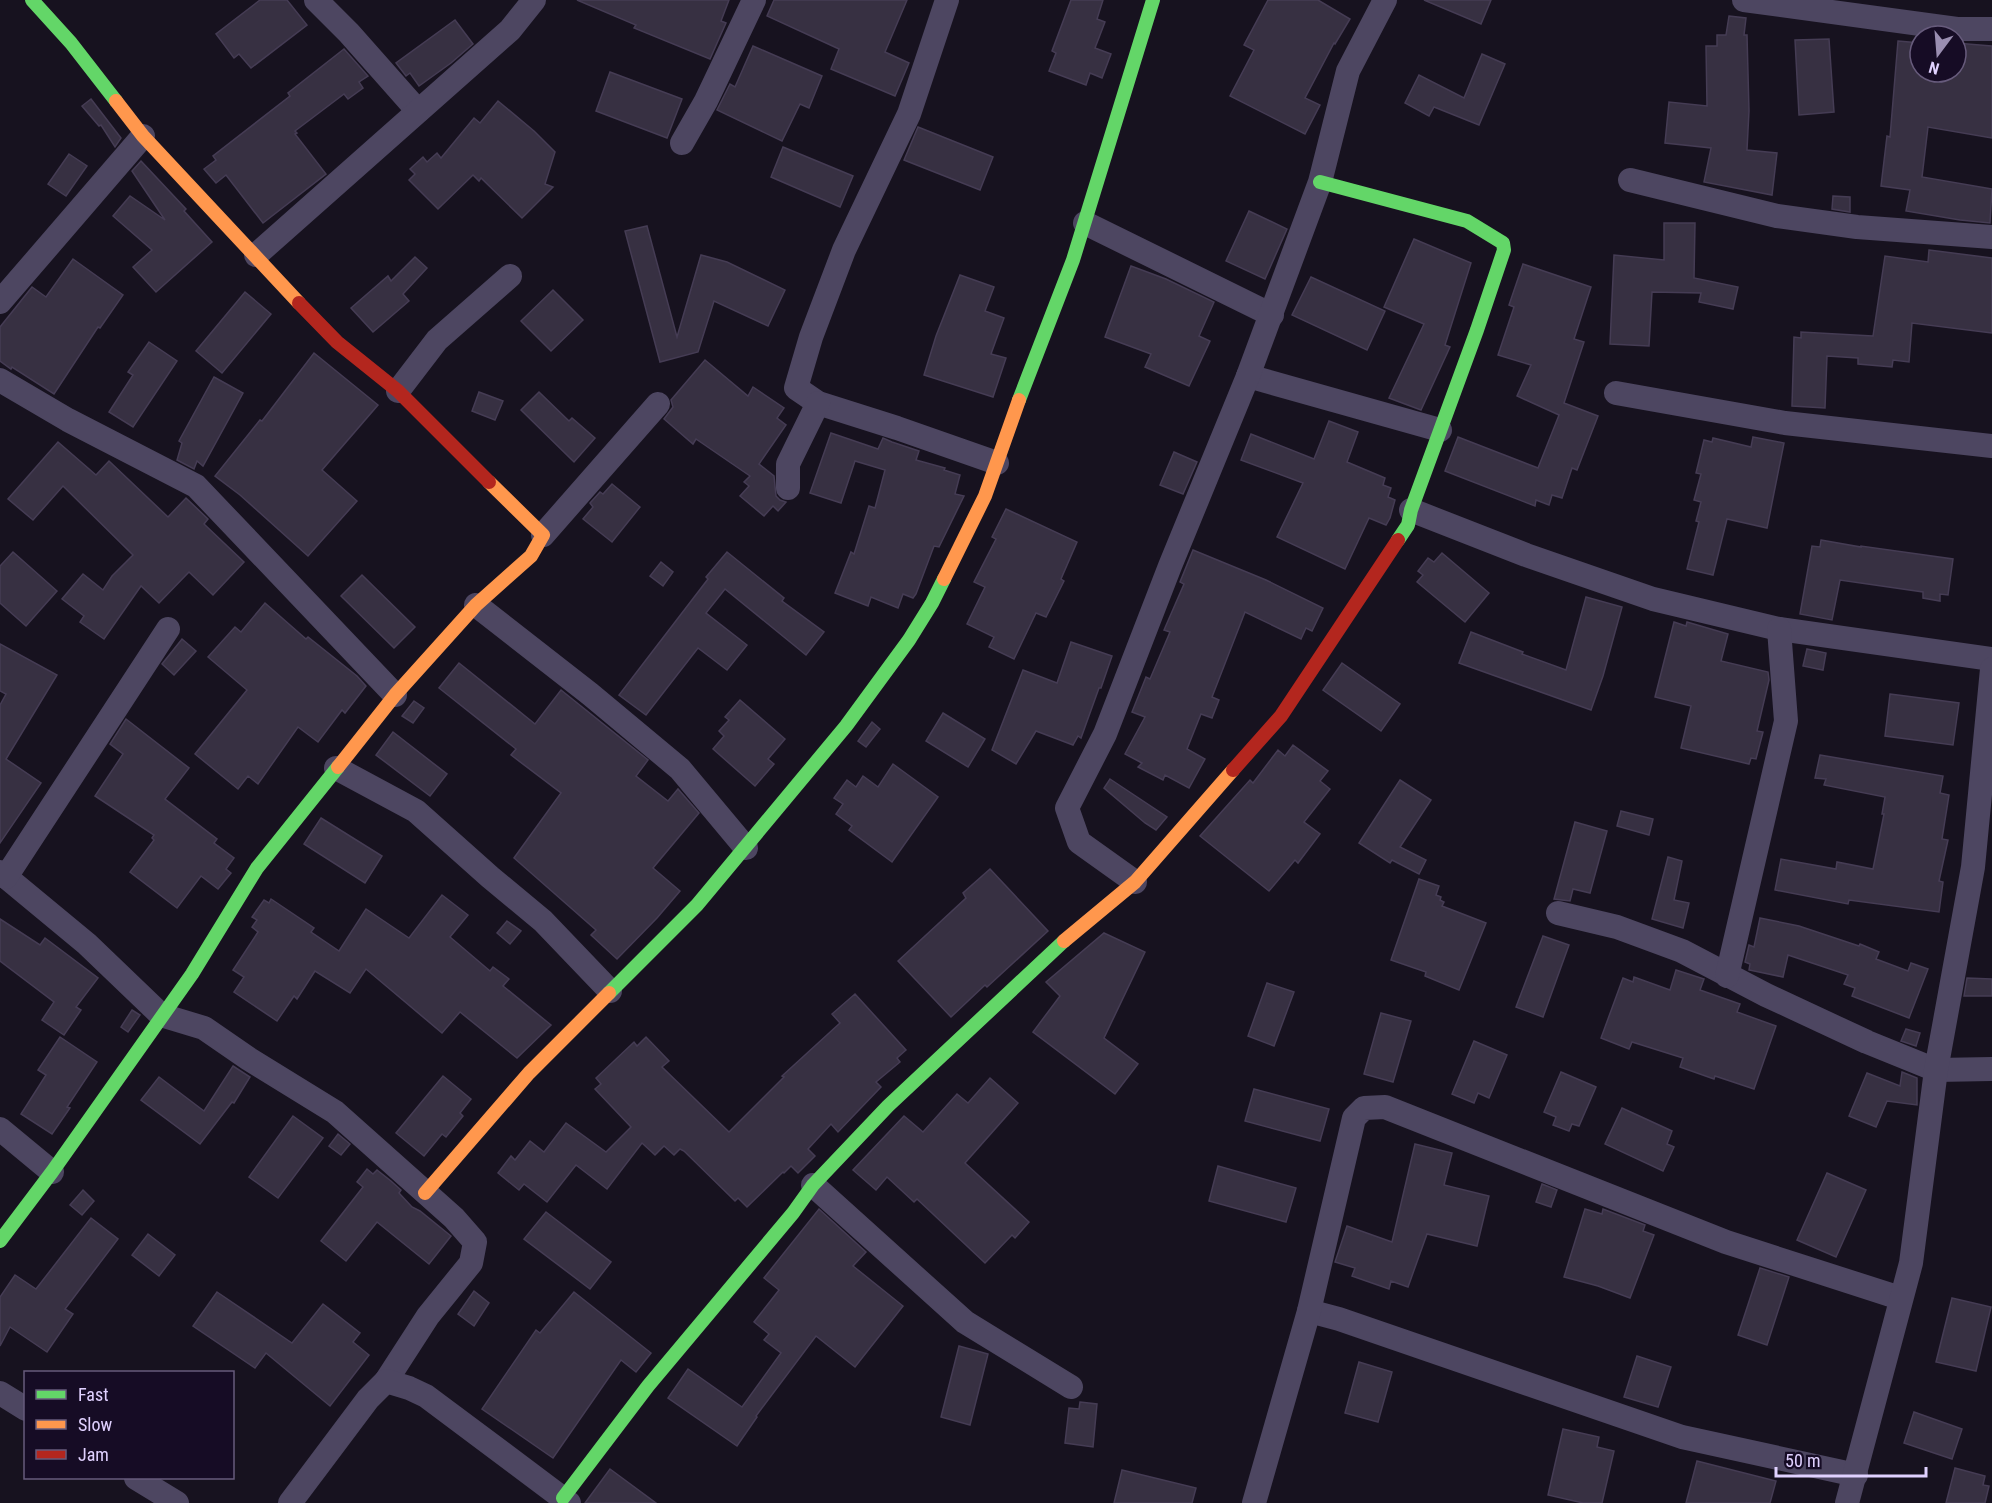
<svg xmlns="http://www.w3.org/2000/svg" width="1992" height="1503" font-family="'Roboto Condensed',sans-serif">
<rect width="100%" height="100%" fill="#17121f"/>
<g fill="#373042" stroke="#453c54" stroke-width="1.5">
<polygon points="260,0 287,0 307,25 251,68 239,54 234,58 216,34"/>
<polygon points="577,0 729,0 721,21 726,23 710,59 634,28 636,25"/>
<polygon points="774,0 907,0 885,52 909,63 895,96 831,69 839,49 767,16"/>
<polygon points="1071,0 1103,0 1097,19 1105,22 1095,48 1111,54 1102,78 1090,73 1086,85 1049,71 1056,53 1052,51"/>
<polygon points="1268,0 1318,0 1350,19 1335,44 1334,43 1305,98 1320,105 1305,134 1230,96 1254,50 1244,45"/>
<polygon points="1424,0 1491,0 1481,24"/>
<polygon points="1729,16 1746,18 1744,35 1747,35 1749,111 1747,150 1777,153 1772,195 1704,182 1711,148 1665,143 1669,102 1707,106 1706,46 1717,46 1717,35 1726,35"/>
<polygon points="455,20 473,44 451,63 419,86 410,73 406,76 396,63"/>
<polygon points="1829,39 1834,112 1799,115 1795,40"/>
<polygon points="1898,41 1920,43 1920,72 1956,72 1956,43 1992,46 1992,138 1928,127 1922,177 1992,189 1990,223 1960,220 1906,211 1910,190 1881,186 1887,136 1890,137"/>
<polygon points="753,46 822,76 809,108 800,104 782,141 717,110 730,84 735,87"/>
<polygon points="344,49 368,76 359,82 363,88 348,99 344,94 295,131 297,133 295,134 326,174 263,223 226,175 216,183 204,169 216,160 213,156 290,96 288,93"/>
<polygon points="1482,54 1505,64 1479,125 1434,107 1429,116 1405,103 1419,75 1464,98"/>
<polygon points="610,72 682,99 667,138 596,111"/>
<polygon points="91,99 121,138 115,147 101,125 99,126 82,106"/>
<polygon points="498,101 534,131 555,152 545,184 553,187 522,218 481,178 479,181 473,175 438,209 409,180 415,174 410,169 423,157 427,162 437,153 441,158 474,118 480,123"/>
<polygon points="918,127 993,157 980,190 904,160"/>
<polygon points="783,147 853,176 840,207 771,177"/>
<polygon points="69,154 87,166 66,196 48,184"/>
<polygon points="141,161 186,209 184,211 212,242 156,292 133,267 152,250 113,216 130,196 165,220 132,171"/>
<polygon points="1833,196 1850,197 1850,212 1832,209"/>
<polygon points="1249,211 1287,229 1265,279 1226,261"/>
<polygon points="1664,223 1695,223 1694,278 1738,287 1733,309 1699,302 1701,293 1652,292 1649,346 1610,344 1614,255 1664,260"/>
<polygon points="647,226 677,337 701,255 727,262 785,290 768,326 714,301 698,352 660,362 625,231"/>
<polygon points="1414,239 1471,263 1445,345 1450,347 1421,410 1389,398 1424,324 1384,307"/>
<polygon points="1929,250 1992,258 1992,333 1912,323 1909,362 1893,360 1892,367 1858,364 1858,358 1827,356 1825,408 1792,406 1794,337 1801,338 1801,332 1873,336 1885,256 1928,262"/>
<polygon points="415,257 427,268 403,294 409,301 373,332 351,308 388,276 391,281"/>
<polygon points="73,259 123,295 100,328 98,327 54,394 12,367 11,369 0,361 0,327 32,287 46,297"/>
<polygon points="1523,264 1591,287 1574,339 1584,342 1564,403 1598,416 1577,470 1572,468 1562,498 1552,495 1549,505 1536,500 1535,506 1445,471 1458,437 1538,468 1559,415 1517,396 1531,365 1498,355 1514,307 1509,305"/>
<polygon points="1131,266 1166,279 1214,302 1199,336 1210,341 1189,386 1145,367 1151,354 1105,337"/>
<polygon points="960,275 994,287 985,311 1004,318 991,354 1006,358 993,397 924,375 936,336"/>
<polygon points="1311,277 1385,311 1367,350 1292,315"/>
<polygon points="553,290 583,320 551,351 521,321"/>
<polygon points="245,292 271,314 222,373 196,351"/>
<polygon points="149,342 177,361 133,427 109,412 133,375 128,372"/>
<polygon points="314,353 378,405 322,470 357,501 308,556 240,495 215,476 260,420 262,421"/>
<polygon points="705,360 748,396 753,387 784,408 777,418 786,425 759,464 774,476 776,496 780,500 786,502 778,511 773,506 764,516 740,496 749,486 744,482 750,476 696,439 693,444 664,419 673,407 671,400"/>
<polygon points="214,377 243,393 203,466 197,461 194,469 177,460 182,443 179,441"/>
<polygon points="479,392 503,401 495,420 472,411"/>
<polygon points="539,392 569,421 572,418 595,438 574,462 521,410"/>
<polygon points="1329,421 1358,432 1347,462 1385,478 1383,485 1391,488 1388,497 1395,500 1390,518 1386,525 1369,518 1345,569 1277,537 1303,483 1241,460 1251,434 1314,459"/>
<polygon points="831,433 878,449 883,438 892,442 919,451 916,460 945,468 944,470 960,475 955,494 964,496 939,547 934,546 916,594 913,598 903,594 898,608 871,597 868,606 835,593 851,552 854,554 869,506 875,508 885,470 855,461 841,503 810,493"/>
<polygon points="1753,437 1784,443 1767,528 1727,519 1713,575 1687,569 1699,522 1696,521 1701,502 1694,500 1701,474 1696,473 1704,440 1712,442 1713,438 1751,447"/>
<polygon points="58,442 96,475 109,461 168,517 186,498 208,519 204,524 244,562 213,595 189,572 159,603 141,586 104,639 80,622 84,616 62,599 83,574 103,590 112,576 133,555 63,486 33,520 8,499"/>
<polygon points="1174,452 1197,462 1183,494 1160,485"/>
<polygon points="612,484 640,507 612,542 583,519 593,507 590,503 600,492 603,494"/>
<polygon points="1006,509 1077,542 1061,579 1064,581 1046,617 1036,613 1014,659 989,647 994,637 967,624 985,587 974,582 996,539 992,537"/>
<polygon points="1821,540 1861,547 1861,546 1953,559 1948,595 1940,594 1940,601 1923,598 1923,592 1840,580 1832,620 1800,614 1812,546 1820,547"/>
<polygon points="1193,550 1266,580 1323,608 1312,631 1306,628 1301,639 1245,612 1212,697 1219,700 1212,718 1201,714 1187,749 1205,759 1189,788 1165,775 1163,780 1138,767 1142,763 1125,754 1145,717 1132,712 1146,677 1150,679 1170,632 1164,630 1184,584 1180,582"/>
<polygon points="13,552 57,591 26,626 0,603 0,566"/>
<polygon points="727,552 784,598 782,601 824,632 806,655 725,589 706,613 747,645 727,670 698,648 646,715 619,695 708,579 706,577"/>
<polygon points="1442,553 1489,593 1465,622 1417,582 1423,575 1418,571 1428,558 1434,562"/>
<polygon points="661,562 673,572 663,586 650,576"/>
<polygon points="362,575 415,627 394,648 341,596"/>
<polygon points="1586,597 1622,607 1603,676 1591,710 1459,663 1471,632 1523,652 1522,654 1566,670"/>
<polygon points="265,603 306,639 308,637 357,676 366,686 345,713 342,710 318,742 298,727 258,784 248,776 238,789 195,754 247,690 208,657 235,627 241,632"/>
<polygon points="1674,622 1686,626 1687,622 1728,634 1721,661 1768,672 1769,680 1757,731 1763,732 1756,759 1751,758 1749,764 1681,748 1691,706 1655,697"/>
<polygon points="182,639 196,651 174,675 162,664"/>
<polygon points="1071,642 1112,656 1101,688 1099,688 1081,738 1078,736 1073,745 1036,731 1016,764 992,750 1023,670 1057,683"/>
<polygon points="0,644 57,675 6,759 41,783 0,843 0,705 6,694 0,691"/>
<polygon points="1807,649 1826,653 1823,670 1803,666"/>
<polygon points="459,663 535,724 561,690 648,760 636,776 668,801 678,789 699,813 653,868 680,891 657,918 617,959 591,935 596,930 514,858 561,793 511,755 516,749 439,688"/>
<polygon points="1342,663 1400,704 1381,731 1323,690"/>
<polygon points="1890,694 1959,703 1953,745 1885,736"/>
<polygon points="740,700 785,739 768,759 774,764 755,786 713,749 724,736 719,731 729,720 725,717"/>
<polygon points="414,701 424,708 413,723 402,716"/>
<polygon points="943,713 985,739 968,767 926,741"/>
<polygon points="126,719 189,768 165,799 217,839 214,843 234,858 226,869 231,873 218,889 201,876 177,908 130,872 154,840 152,838 154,835 95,796 123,754 110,744"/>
<polygon points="872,722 880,729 866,747 858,741"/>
<polygon points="393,732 447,774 430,796 376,755"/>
<polygon points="1293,745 1328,771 1320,781 1330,789 1304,822 1320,834 1298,863 1295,860 1269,891 1200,836 1250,780 1253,783 1278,750 1285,756"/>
<polygon points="1820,755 1943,776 1940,793 1949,795 1942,839 1948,840 1939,881 1943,882 1939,912 1849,900 1848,904 1775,890 1781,859 1836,869 1837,862 1873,869 1884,814 1882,814 1885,797 1824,785 1826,779 1815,778"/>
<polygon points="893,764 938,797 892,862 849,830 852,826 836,814 843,804 834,798 847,780 856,787 863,776 878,787"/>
<polygon points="1110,779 1167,817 1156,830 1145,823 1104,788"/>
<polygon points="1400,780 1431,800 1400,847 1426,860 1419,874 1392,860 1390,863 1359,843"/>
<polygon points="1621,811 1653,819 1649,835 1617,826"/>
<polygon points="321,818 382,856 365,883 304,844"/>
<polygon points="1575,822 1607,831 1590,893 1573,889 1570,901 1554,899"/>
<polygon points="1668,857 1682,861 1674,900 1689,903 1683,928 1652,919"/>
<polygon points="990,869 1048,931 987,987 985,985 951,1017 898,961 966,898 963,893"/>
<polygon points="1419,879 1439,886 1436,895 1441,897 1440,900 1444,902 1442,906 1486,923 1459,990 1425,976 1426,972 1391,960"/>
<polygon points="442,895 468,915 450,937 490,971 493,967 509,979 503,986 551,1025 517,1058 460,1012 442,1033 366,969 350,993 315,971 297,999 294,996 277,1021 234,992 244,977 233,970 258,932 252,927 257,920 252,917 264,900 269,903 271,899 314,928 311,932 339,951 366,909 409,938"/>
<polygon points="1760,918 1799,926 1859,946 1860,944 1879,952 1876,959 1908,971 1911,963 1928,969 1909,1018 1852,996 1855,988 1844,984 1848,975 1788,955 1783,977 1749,970 1750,964 1745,962 1749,945 1754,947"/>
<polygon points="0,919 40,945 45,938 98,978 76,1007 81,1010 64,1035 42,1020 54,1002 0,961"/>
<polygon points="507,921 521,931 510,944 497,933"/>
<polygon points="1104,933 1145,952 1104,1038 1138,1064 1115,1094 1033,1032 1060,996 1046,982"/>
<polygon points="1543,936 1569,945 1543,1017 1516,1007"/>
<polygon points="1676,970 1704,979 1700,990 1740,1004 1737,1012 1776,1026 1754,1089 1715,1076 1714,1079 1680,1067 1683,1058 1632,1042 1629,1049 1601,1038 1623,978 1633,982 1634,977 1670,990"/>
<polygon points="1967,978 1992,979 1992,996 1964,996"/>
<polygon points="1267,983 1294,992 1274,1046 1248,1036"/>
<polygon points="855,994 906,1050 897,1058 900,1062 876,1082 881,1087 838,1132 831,1124 808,1149 815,1156 798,1173 791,1166 784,1173 783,1172 747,1207 738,1198 735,1201 684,1151 680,1149 674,1155 664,1146 655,1155 642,1143 607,1189 576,1165 547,1202 524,1184 519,1190 498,1173 511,1156 515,1160 530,1141 544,1152 566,1123 606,1152 631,1127 595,1089 601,1084 596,1078 634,1042 637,1046 646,1037 669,1061 662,1067 729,1132 784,1077 782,1076 840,1023 832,1014"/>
<polygon points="132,1010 140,1015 128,1032 121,1027"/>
<polygon points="1381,1013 1411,1021 1393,1082 1364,1074"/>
<polygon points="1906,1029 1920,1033 1916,1046 1901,1041"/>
<polygon points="60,1037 97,1062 67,1107 70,1108 52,1134 21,1114 46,1075 38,1070"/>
<polygon points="1474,1041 1507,1055 1489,1098 1478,1093 1474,1103 1452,1094"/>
<polygon points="233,1066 250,1077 234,1103 232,1102 200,1144 141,1100 159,1077 204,1111"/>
<polygon points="1561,1072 1596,1087 1579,1126 1572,1124 1569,1131 1553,1125 1556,1117 1544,1112"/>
<polygon points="1902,1072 1917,1078 1917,1105 1887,1101 1876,1127 1849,1116 1867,1073 1900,1086"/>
<polygon points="443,1076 471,1099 460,1113 463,1116 446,1137 442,1134 424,1156 396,1133"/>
<polygon points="990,1078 1018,1103 965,1163 1029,1222 1015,1238 1012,1235 985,1263 917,1199 914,1202 887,1177 876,1190 853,1170 904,1116 923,1132 957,1094 968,1103"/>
<polygon points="1254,1089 1329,1109 1320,1141 1245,1121"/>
<polygon points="1622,1108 1672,1131 1667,1144 1674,1147 1663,1171 1605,1144"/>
<polygon points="293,1116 323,1138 278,1198 249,1177"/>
<polygon points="338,1134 350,1144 341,1155 329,1146"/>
<polygon points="1415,1144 1452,1153 1444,1185 1489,1196 1477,1246 1427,1234 1408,1287 1391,1281 1389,1289 1352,1276 1355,1268 1335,1262 1347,1226 1392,1242"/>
<polygon points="1218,1166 1296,1188 1286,1222 1209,1201"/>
<polygon points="367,1169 373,1174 377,1170 391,1181 401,1190 399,1193 412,1207 420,1211 451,1236 429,1264 377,1222 346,1261 321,1241 363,1187 357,1182"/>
<polygon points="1827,1173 1866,1190 1836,1257 1797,1240"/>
<polygon points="1542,1184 1557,1190 1551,1207 1536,1202"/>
<polygon points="83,1190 94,1201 82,1215 70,1205"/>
<polygon points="819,1209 866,1252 853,1266 903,1306 855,1367 816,1336 756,1416 757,1417 737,1446 668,1398 688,1369 742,1407 781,1353 764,1340 769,1334 754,1322 779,1290 764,1278"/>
<polygon points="1585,1209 1602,1214 1603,1209 1645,1225 1643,1231 1654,1235 1630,1298 1598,1286 1564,1277"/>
<polygon points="546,1212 611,1262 590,1289 524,1239"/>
<polygon points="91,1218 118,1239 65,1309 73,1314 47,1352 10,1327 0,1346 0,1297 15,1275 36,1289"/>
<polygon points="148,1234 175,1255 159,1276 132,1255"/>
<polygon points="1760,1268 1789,1277 1767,1345 1738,1335"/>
<polygon points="474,1291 489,1303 474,1326 458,1314"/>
<polygon points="217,1292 292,1343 323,1304 360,1333 353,1342 369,1355 330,1406 266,1353 255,1368 193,1326"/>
<polygon points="574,1292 651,1353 636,1372 621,1360 553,1458 482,1409 536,1330 540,1333"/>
<polygon points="1952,1298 1991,1307 1976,1371 1936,1362"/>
<polygon points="959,1346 988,1354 970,1425 941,1417"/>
<polygon points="1637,1356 1671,1367 1658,1407 1624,1397"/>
<polygon points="1359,1362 1392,1372 1378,1422 1345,1413"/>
<polygon points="1080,1402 1097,1404 1093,1447 1065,1443 1069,1408 1079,1409"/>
<polygon points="1914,1412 1962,1429 1952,1459 1904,1443"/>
<polygon points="1563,1429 1599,1437 1597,1447 1614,1451 1602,1503 1583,1503 1548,1495"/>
<polygon points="1697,1461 1776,1481 1770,1503 1686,1503"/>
<polygon points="1955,1468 1985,1476 1983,1485 1989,1486 1985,1503 1946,1503"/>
<polygon points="610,1469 656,1503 585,1503"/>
<polygon points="1122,1470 1196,1488 1192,1503 1114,1503"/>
</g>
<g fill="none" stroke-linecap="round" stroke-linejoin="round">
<g stroke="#4d4661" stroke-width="24">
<polyline points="316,0 349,33 418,111"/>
<polyline points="947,0 909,114 844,250 811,337 796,388 818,403 897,428 997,463"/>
<polyline points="1744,0 1957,29 1992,29"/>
<polyline points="682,143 706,101 754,0"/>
<polyline points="1630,180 1777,216 1857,227 1992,237"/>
<polyline points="1085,223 1272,315"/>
<polyline points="256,255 510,30 534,0"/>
<polyline points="0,302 143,136"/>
<polyline points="1248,376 1440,430"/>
<polyline points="0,380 68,420 196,486 395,695"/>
<polyline points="398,391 437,340 510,276"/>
<polyline points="1616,393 1785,423 1992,446"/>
<polyline points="788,488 788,464 818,403"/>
<polyline points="1411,510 1526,555 1653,599 1779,629 1992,659"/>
<polyline points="543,535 658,404"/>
<polyline points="476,605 590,694 680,769 746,848"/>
<polyline points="336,768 416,811 490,877 543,921 610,991"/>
<polyline points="0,872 87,944 161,1015 204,1028 249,1059 335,1112 454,1218 475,1242 471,1263 428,1316 386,1381"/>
<polyline points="6,877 168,629"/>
<polyline points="1135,882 1079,842 1067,808 1105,734 1170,566 1248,376 1320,182 1348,71 1385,0"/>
<polyline points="1558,913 1617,927 1682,951 1766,995 1867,1042 1936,1070 1992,1069"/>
<polyline points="1727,976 1786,721 1779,629"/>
<polyline points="0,1129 52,1172"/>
<polyline points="813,1185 965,1322 1071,1387"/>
<polyline points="1309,1311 1339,1319 1682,1437 1856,1475"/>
<polyline points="0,1393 26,1409"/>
<polyline points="136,1478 177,1503"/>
<polyline points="290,1503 368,1399 386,1381 409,1388 426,1396 569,1503"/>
<polyline points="1254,1503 1309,1311 1354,1118 1364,1108 1385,1107 1726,1242 1900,1298"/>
<polyline points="1847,1503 1911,1263 1936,1070 1973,867 1992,669"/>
</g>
<g stroke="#63d668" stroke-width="14">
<polyline points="32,0 71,43 116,101"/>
<polyline points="1320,182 1467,221 1503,243 1504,250 1477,330 1411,510 1408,525 1398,540"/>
<polyline points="1019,400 1073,260 1153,0"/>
<polyline points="609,993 697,905 846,726 909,640 932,603 944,579"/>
<polyline points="0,1241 52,1172 192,974 257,868 338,767"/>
<polyline points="563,1498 648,1386 793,1213 813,1185 888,1106 1064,941"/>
</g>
<g stroke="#ff974d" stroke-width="14">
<polyline points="116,101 143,136 299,303"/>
<polyline points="944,579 985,496 1019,400"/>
<polyline points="338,767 395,695 476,605 531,556 543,535 489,482"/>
<polyline points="1064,941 1135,882 1233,770"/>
<polyline points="425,1193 529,1073 609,993"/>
</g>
<g stroke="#b3261e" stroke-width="14">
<polyline points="299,303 337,342 398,391 489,482"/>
<polyline points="1233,770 1281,716 1398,540"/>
</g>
</g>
<rect x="24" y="1371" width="210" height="108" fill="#160c25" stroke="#675b7c" stroke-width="1.5"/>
<rect x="36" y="1390" width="30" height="9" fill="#63d668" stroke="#675b7c" stroke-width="1.5"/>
<text x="78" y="1401" font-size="18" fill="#e0d1ff">Fast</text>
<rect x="36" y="1420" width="30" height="9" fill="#ff974d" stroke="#675b7c" stroke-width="1.5"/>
<text x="78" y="1431" font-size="18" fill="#e0d1ff">Slow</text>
<rect x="36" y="1450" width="30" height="9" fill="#b3261e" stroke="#675b7c" stroke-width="1.5"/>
<text x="78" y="1461" font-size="18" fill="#e0d1ff">Jam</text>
<g transform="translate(1938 54) rotate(196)"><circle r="28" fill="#160c25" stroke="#675b7c" stroke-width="1.5"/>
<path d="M0-4.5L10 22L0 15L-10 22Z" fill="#9a8eb1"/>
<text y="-9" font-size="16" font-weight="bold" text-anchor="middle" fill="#e0d1ff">N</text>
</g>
<path d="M1776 1467v9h150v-9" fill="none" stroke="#e0d1ff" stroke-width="3"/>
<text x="1785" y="1467" font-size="18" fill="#e0d1ff" stroke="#160c25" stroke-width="4.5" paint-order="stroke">50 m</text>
</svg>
